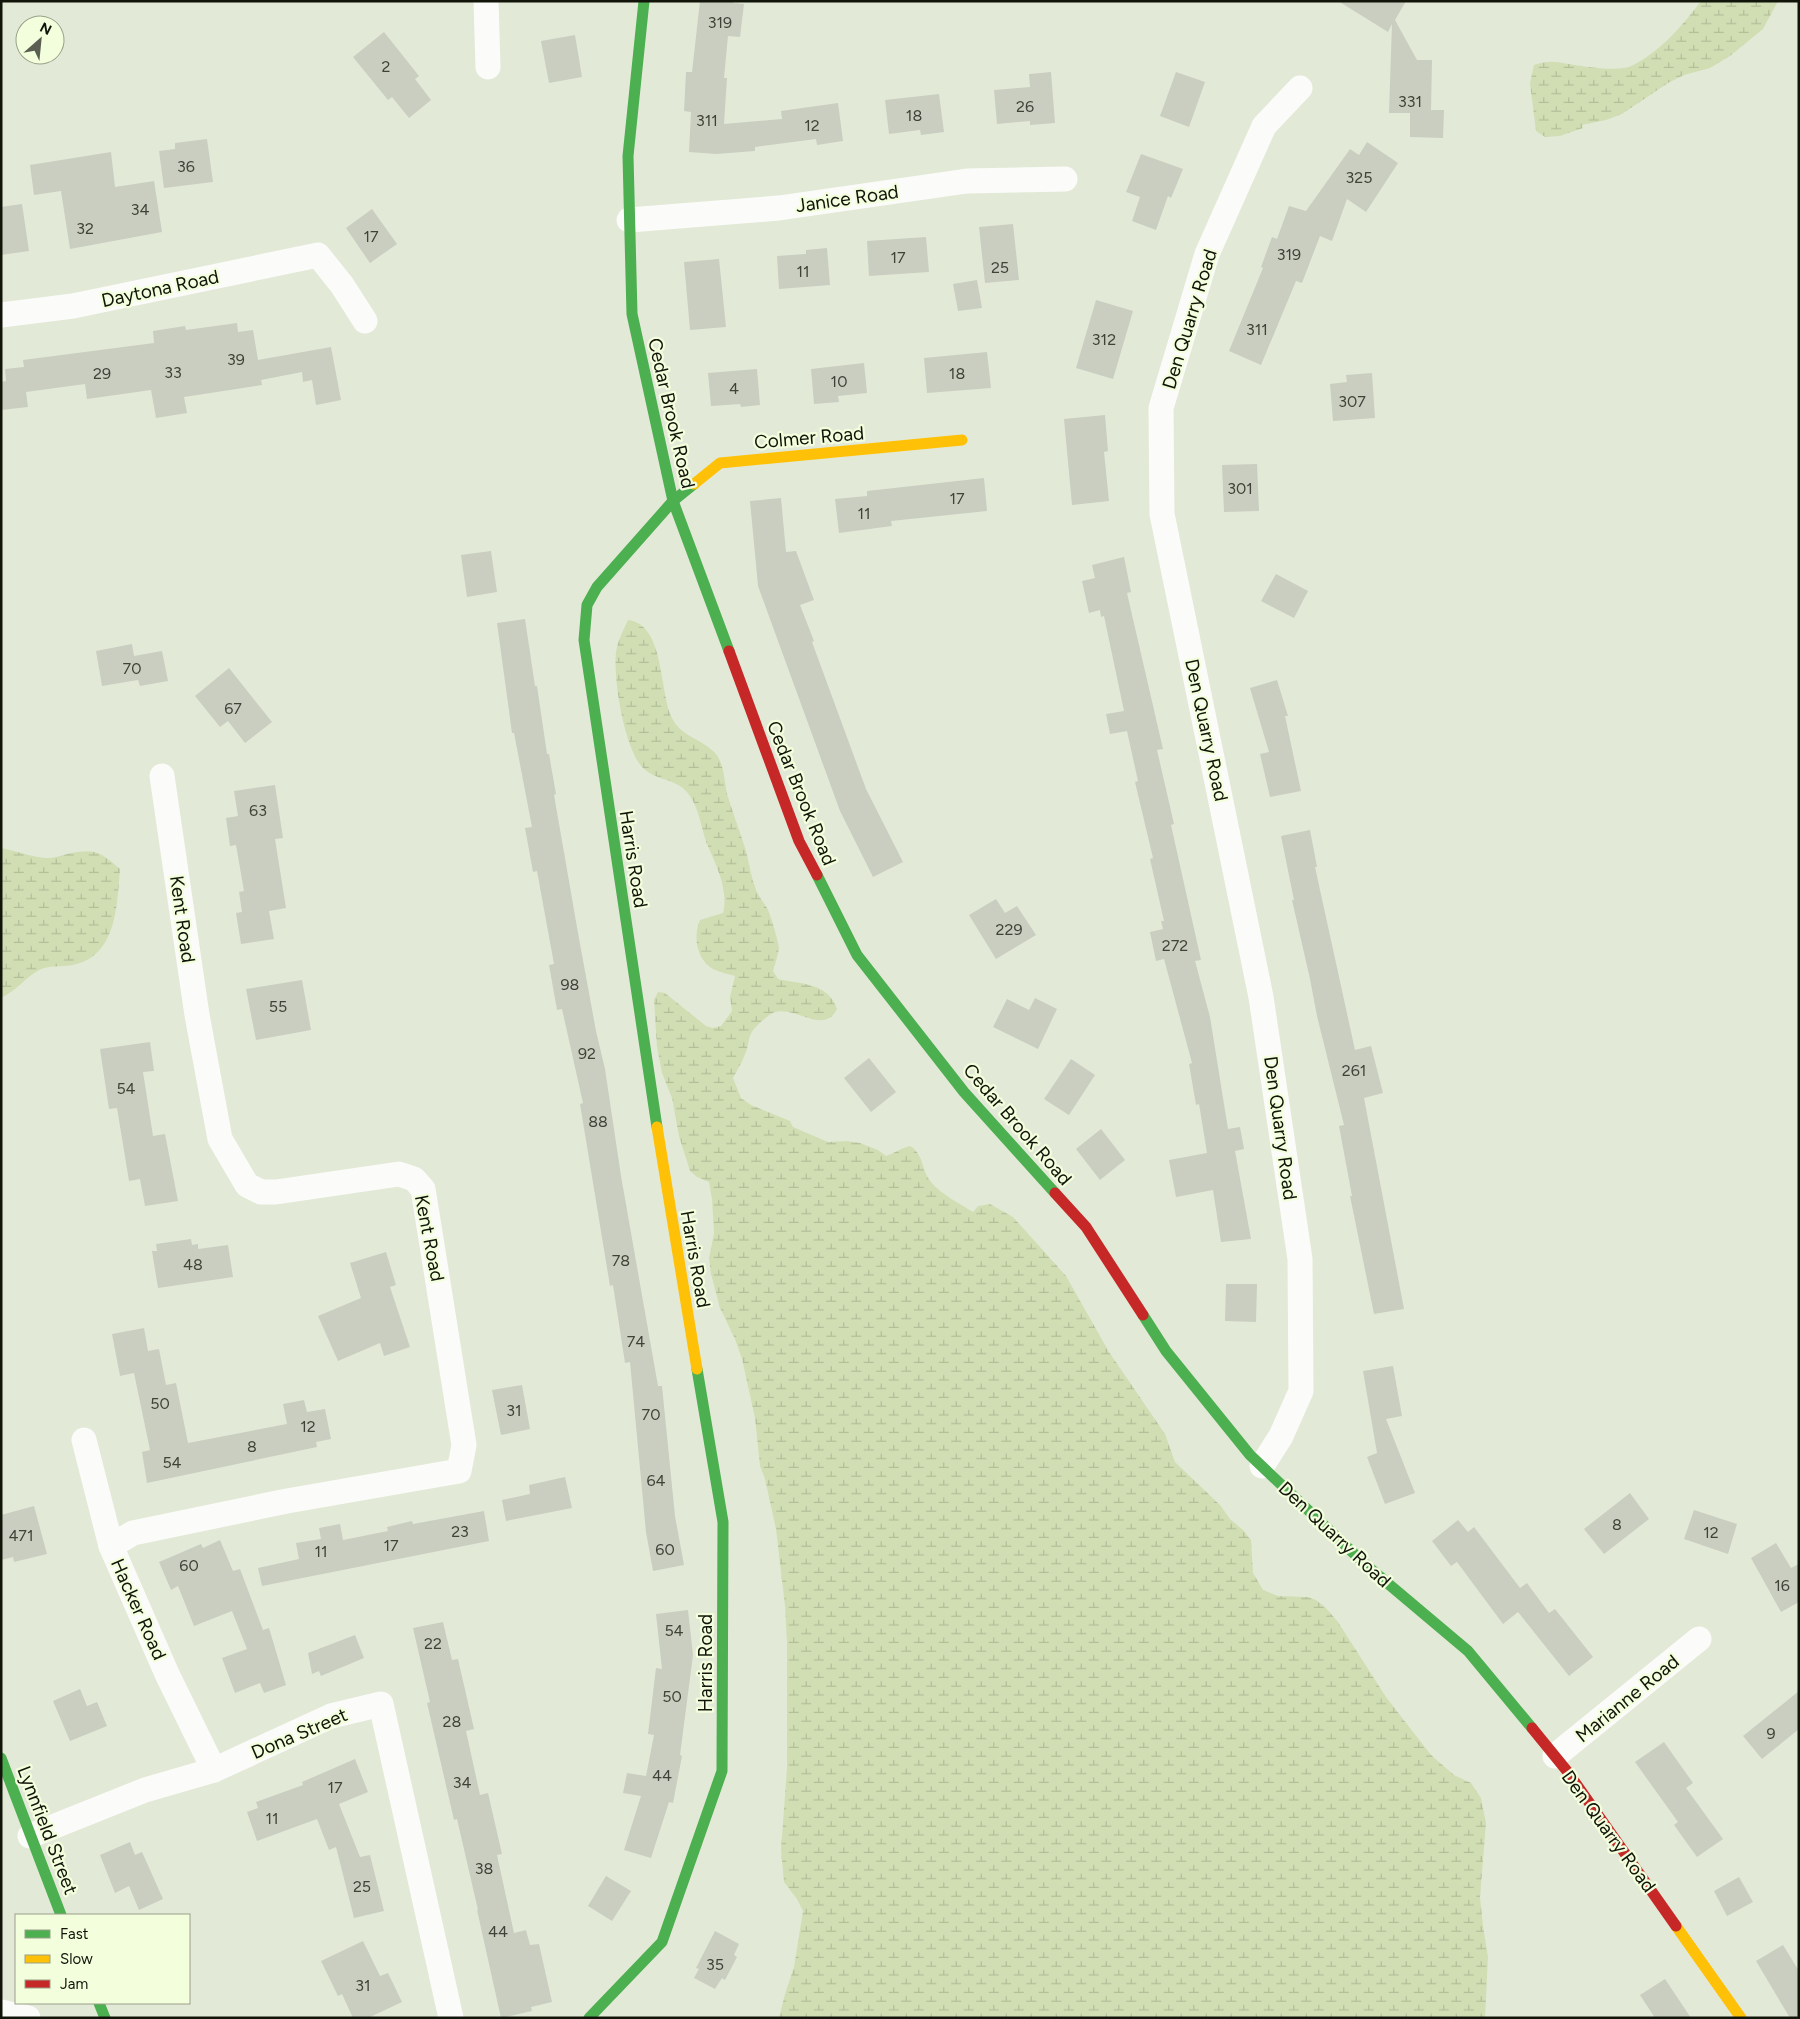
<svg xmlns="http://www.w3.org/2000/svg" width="1800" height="2019" font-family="Figtree,sans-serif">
<defs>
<pattern id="wetland-marsh" width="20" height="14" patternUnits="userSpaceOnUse" patternTransform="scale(1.25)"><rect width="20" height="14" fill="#d1deb4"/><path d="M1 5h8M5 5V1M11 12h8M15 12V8" fill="none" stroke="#b2be99"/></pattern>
</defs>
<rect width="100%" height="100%" fill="#e3e9d7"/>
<g fill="url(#wetland-marsh)">
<path d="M1701 1H1778L1763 29 1730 56 1710 68 1684 75 1668 83 1622 114 1606 120 1582 125 1583 128 1560 136 1545 137 1536 131 1530 83 1534 65C1554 58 1562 64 1582 66 1594 68 1621 71 1631 66 1659 53 1683 25 1701 1Z"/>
<path d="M628 620C665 624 659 692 672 718 681 737 703 739 716 754 725 765 724 784 728 797 734 817 742 836 747 855 750 868 752 880 757 892 760 898 764 903 767 908 770 912 779 944 779 948 778 955 775 964 773 971L778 979C801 984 829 983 837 1009 822 1039 790 998 768 1016 762 1021 753 1028 750 1036 748 1041 748 1049 745 1054 742 1063 737 1070 733 1078L741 1098 751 1105 790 1121 793 1127 828 1142 847 1141 860 1143 878 1150 886 1156C895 1153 901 1148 910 1146 924 1154 921 1170 931 1182 942 1195 959 1203 973 1212L978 1206 990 1204 1013 1217 1066 1276 1109 1352 1165 1434 1175 1462 1220 1505 1230 1519 1243 1530 1251 1540 1253 1573 1263 1590 1278 1596 1308 1597 1316 1600 1325 1607 1338 1622 1386 1697 1431 1755 1454 1775 1471 1783 1481 1798 1486 1823 1480 1897 1483 1926 1488 1957 1485 2018H779L785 1994 794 1967 803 1911 797 1899 784 1882 781 1850 787 1768V1643L785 1606 776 1529 765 1479 760 1466 755 1418 742 1359 735 1339 720 1308 711 1274 709 1258 714 1233 712 1199 709 1182 697 1177 690 1171 679 1136 672 1098 662 1073 657 1047 654 1000 658 992 665 993 706 1026 713 1028 721 1026 732 1011 730 997 735 976C728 974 719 972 713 969 696 959 693 936 700 920L723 913C729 890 716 865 707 844 701 828 699 805 686 791 675 779 655 780 643 768 624 749 613 678 616 652 618 640 623 631 628 620Z"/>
<path d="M1 848C17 851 31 857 47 858 54 858 60 856 67 854 94 848 100 851 120 869 117 905 117 956 73 965 63 967 48 965 39 970 25 978 16 991 1 998Z"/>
</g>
<g fill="#c9cec0">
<polygon points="700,1 733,1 733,3 744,4 740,37 728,36 724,78 727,78 724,124 782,119 781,111 838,103 843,141 817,145 816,139 755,147 755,151 716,154 689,152 691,112 684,111 686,72 692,72"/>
<polygon points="1338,1 1406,1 1395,20 1417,60 1432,60 1431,110 1444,110 1443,138 1410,137 1410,113 1389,113 1392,24 1388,32"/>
<polygon points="384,32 419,76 415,79 431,100 409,118 392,97 388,100 353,57"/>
<polygon points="575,35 582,77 549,83 541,41"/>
<polygon points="1051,72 1055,123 1030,125 1030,121 997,124 994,90 1030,87 1029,74"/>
<polygon points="1176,72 1205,82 1189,127 1160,116"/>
<polygon points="939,94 944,132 921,135 920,130 889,134 885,100"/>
<polygon points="207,139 213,182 164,188 159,151 175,149 175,143"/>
<polygon points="1367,142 1398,163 1366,212 1347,199 1332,241 1320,236 1302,283 1296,281 1261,365 1229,351 1263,268 1261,267 1272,237 1277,239 1289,206 1306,211 1350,149 1359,155"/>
<polygon points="111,152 115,187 154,181 162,232 70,249 61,191 34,195 30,165"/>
<polygon points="1141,154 1183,169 1171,198 1168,196 1156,230 1132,221 1140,197 1126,192"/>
<polygon points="22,204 29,251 1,255 1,207"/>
<polygon points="372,209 397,244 370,263 346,228"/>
<polygon points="1013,224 1019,280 985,283 979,227"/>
<polygon points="926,237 929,272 869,276 867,241"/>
<polygon points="827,248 830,285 779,289 777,256 806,254 806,250"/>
<polygon points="719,259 726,327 690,330 684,262"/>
<polygon points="977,280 982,308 958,311 953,284"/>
<polygon points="1096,300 1133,311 1113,379 1076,368"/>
<polygon points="237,323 238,332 253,330 258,360 331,347 341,400 316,405 312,380 303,382 302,372 261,380 262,385 184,397 187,413 156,418 151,390 87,399 85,384 26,392 28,407 1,410 1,382 6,381 5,369 24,367 23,360 154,343 153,331 185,326 186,330"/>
<polygon points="987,352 991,388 927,393 924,358"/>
<polygon points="864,363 867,393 838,396 839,402 814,404 811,369"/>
<polygon points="757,369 760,405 741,407 740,404 711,406 708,373"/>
<polygon points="1372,373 1375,418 1333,421 1330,384 1347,382 1346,375"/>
<polygon points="1105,415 1108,451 1104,452 1109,501 1072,505 1064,419"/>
<polygon points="1257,464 1259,511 1224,512 1222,465"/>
<polygon points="984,478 987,511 891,521 892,526 839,533 835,499 867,496 867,491"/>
<polygon points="781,498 786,552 796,551 814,600 800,605 814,641 812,642 866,789 903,862 873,877 840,811 758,586 750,501"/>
<polygon points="491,551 497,592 467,597 461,555"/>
<polygon points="1124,557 1131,592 1127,593 1163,749 1157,750 1174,824 1171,825 1201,960 1195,961 1210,1017 1228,1129 1240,1127 1244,1149 1235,1151 1251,1239 1221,1242 1213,1190 1176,1197 1169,1160 1207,1153 1199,1104 1196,1105 1189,1064 1192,1063 1164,959 1156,961 1150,932 1163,929 1161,921 1164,921 1150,859 1153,858 1135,782 1138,781 1127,731 1110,734 1106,714 1124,711 1104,616 1101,617 1100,610 1089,613 1082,581 1095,578 1092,565"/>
<polygon points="1276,574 1308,591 1294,618 1261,601"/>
<polygon points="525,619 535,686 537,686 547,754 549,754 556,794 554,795 578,933 596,1031 605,1069 621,1176 658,1386 662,1386 675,1516 684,1565 653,1571 646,1532 630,1362 625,1363 613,1285 610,1286 580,1104 583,1103 562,1009 557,1010 549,965 554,964 537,871 533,872 525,828 532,827 514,733 512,733 497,623"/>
<polygon points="132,644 134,656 162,651 168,681 140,686 138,680 102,686 96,651"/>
<polygon points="229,668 272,722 245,743 228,721 220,727 195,696"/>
<polygon points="1277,680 1288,716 1285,716 1301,791 1270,797 1260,754 1269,752 1250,688"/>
<polygon points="275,785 283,838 275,839 286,908 269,911 274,939 241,944 236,913 242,912 239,892 244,891 236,845 230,846 226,818 238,816 234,791"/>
<polygon points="1310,830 1317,867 1315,867 1355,1050 1371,1046 1383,1093 1364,1098 1404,1309 1374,1314 1350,1196 1352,1196 1339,1126 1344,1125 1317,1016 1310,979 1292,900 1294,900 1281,836"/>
<polygon points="996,899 1005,913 1017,906 1036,935 996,959 969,915"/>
<polygon points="302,980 311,1030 256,1040 246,989"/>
<polygon points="1035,998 1057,1009 1038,1049 993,1027 1007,999 1029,1010"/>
<polygon points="150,1042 154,1071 143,1072 153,1136 165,1134 178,1201 145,1206 140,1179 129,1181 117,1108 109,1109 100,1049"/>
<polygon points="869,1058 896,1092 871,1112 844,1078"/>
<polygon points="1071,1059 1095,1075 1069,1115 1044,1099"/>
<polygon points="1101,1129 1125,1160 1100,1180 1076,1149"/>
<polygon points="191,1239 192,1245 198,1244 198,1249 228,1245 233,1277 158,1288 152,1251 157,1251 156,1244"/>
<polygon points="386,1252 396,1285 390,1287 410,1347 384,1356 380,1343 338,1361 318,1316 361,1298 350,1263"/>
<polygon points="1226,1284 1257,1284 1256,1322 1225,1321"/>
<polygon points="144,1328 148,1351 159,1349 166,1385 176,1383 188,1443 287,1424 283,1404 304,1400 307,1412 325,1409 331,1439 316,1442 317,1447 147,1483 142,1452 150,1450 134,1373 120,1376 112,1334"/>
<polygon points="1393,1366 1402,1416 1386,1419 1415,1493 1385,1504 1367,1457 1377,1453 1363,1371"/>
<polygon points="522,1385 530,1429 501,1435 492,1390"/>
<polygon points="565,1477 572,1508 506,1521 502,1500 530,1494 529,1485"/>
<polygon points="1630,1493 1649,1519 1604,1554 1584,1529"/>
<polygon points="34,1506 47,1554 14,1562 13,1557 1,1560 1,1515"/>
<polygon points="1694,1510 1737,1524 1728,1554 1684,1539"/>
<polygon points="484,1511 489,1541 262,1586 258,1568 299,1559 296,1543 321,1539 319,1528 340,1524 343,1540 388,1531 387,1527 412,1521 413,1524"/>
<polygon points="1458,1520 1468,1532 1474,1527 1520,1588 1527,1583 1549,1613 1555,1609 1593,1657 1569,1676 1518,1612 1503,1624 1457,1562 1451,1566 1432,1541"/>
<polygon points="220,1540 233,1571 240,1569 263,1630 269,1628 286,1685 264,1693 260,1683 235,1693 222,1658 247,1649 232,1611 194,1626 178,1586 171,1590 159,1562 201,1544 203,1548"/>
<polygon points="1776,1543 1791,1568 1799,1564 1799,1602 1781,1612 1751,1558"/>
<polygon points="688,1610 693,1655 680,1755 682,1756 673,1803 669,1802 651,1858 624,1850 641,1796 623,1793 627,1773 646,1776 654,1735 648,1734 656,1668 662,1669 656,1614"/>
<polygon points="443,1622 452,1660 458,1659 474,1729 466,1731 480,1795 488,1793 502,1854 497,1855 514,1933 526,1930 530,1945 539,1944 552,2002 531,2007 532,2011 501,2018 477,1910 478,1910 457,1819 454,1820 427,1703 430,1702 413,1628"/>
<polygon points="355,1635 364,1658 321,1676 319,1671 312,1674 308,1653"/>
<polygon points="80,1689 87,1706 97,1702 107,1726 70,1741 53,1701"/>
<polygon points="1799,1691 1799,1729 1762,1759 1743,1736"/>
<polygon points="1664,1742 1693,1783 1686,1788 1723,1839 1697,1857 1674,1825 1678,1822 1635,1762"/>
<polygon points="355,1759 368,1792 339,1804 360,1857 370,1855 384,1911 354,1918 336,1847 329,1850 317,1819 257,1841 247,1812 258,1808 256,1802 303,1785 302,1782"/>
<polygon points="130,1842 135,1855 142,1852 163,1899 139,1910 129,1886 115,1893 100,1855"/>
<polygon points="606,1876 631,1891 612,1921 588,1906"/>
<polygon points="1739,1877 1753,1902 1727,1916 1714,1891"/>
<polygon points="715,1931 739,1944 734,1955 737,1957 725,1980 722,1978 715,1989 694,1978 699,1969 696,1968"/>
<polygon points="363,1941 380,1976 388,1973 402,2002 368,2018 353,2018 342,1994 338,1996 321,1961"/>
<polygon points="1783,1945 1799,1971 1799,2018 1790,2018 1756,1961"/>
<polygon points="1665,1979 1691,2018 1655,2018 1640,1995"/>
</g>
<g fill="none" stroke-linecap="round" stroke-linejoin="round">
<g stroke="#fbfcf9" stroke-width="25">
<polyline points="486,1 488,67"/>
<polyline points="629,220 779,208 967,181 1065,179"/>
<polyline points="1,315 73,306 318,255 342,285 365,321"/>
<polyline points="84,1440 111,1546 167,1674 214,1770"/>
<polyline points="1262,1466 1281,1436 1301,1391 1300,1259 1261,997 1162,514 1161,408 1207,254 1264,126 1300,88"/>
<polyline points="111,1546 133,1533 287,1501 459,1471 464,1445 423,1189 414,1179 399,1174 276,1192 261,1192 247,1185 220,1139 197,1015 162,776"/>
<polyline points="1555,1756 1699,1639"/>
<polyline points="30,1836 145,1790 214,1770 331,1716 381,1704 451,2018"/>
<polyline points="1,2012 28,2018"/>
</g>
<g stroke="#4caf50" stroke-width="11">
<polyline points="644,1 628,156 632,314 673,501 729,651"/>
<polyline points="817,875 857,955 964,1092 1055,1193"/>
<polyline points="657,1127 584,640 587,605 597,587 673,501 694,484"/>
<polyline points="1143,1315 1166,1351 1250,1455 1366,1565 1468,1651 1532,1728"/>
<polyline points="1,1758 61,1915"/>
<polyline points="99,2003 105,2018"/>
<polyline points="589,2018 662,1942 722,1771 723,1522 697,1369"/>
</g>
<g stroke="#ffc107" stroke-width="11">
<polyline points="694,484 720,463 962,440"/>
<polyline points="657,1127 697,1369"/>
<polyline points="1676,1926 1741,2018"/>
</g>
<g stroke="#c62828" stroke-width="11">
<polyline points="729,651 799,841 817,875"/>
<polyline points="1055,1193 1086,1227 1143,1315"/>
<polyline points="1532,1728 1567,1771 1676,1926"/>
</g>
</g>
<g text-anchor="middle" stroke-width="4.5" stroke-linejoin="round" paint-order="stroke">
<g font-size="16" fill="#3f4237">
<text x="720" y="28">319</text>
<text x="386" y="72">2</text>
<text x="1410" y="107">331</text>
<text x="1025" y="112">26</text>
<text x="914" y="121">18</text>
<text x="707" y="126">311</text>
<text x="812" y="131">12</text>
<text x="186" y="172">36</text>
<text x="1359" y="183">325</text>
<text x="140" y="215">34</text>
<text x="85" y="234">32</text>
<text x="371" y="242">17</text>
<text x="1289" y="260">319</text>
<text x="898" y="263">17</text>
<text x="1000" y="273">25</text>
<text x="803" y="277">11</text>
<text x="1257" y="335">311</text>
<text x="1104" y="345">312</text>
<text x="236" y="365">39</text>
<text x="173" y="378">33</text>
<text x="102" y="379">29</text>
<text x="957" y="379">18</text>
<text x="839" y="387">10</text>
<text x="734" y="394">4</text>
<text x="1352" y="407">307</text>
<text x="1240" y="494">301</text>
<text x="957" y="504">17</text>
<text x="864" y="519">11</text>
<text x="132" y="674">70</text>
<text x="233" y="714">67</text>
<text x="258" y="816">63</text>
<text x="1009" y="935">229</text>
<text x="1175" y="951">272</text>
<text x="570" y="990">98</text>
<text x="278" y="1012">55</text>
<text x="587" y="1059">92</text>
<text x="1354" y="1076">261</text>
<text x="126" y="1094">54</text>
<text x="598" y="1127">88</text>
<text x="621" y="1266">78</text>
<text x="193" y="1270">48</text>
<text x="636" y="1347">74</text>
<text x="160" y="1409">50</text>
<text x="514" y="1416">31</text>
<text x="651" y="1420">70</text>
<text x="308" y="1432">12</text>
<text x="252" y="1452">8</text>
<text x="172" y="1468">54</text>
<text x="656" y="1486">64</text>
<text x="1617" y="1530">8</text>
<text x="460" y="1537">23</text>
<text x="1711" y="1538">12</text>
<text x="21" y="1541">471</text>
<text x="391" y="1551">17</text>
<text x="665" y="1555">60</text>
<text x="321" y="1557">11</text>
<text x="189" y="1571">60</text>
<text x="1782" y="1591">16</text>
<text x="674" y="1636">54</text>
<text x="433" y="1649">22</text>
<text x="672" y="1702">50</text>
<text x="452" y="1727">28</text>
<text x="1771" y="1739">9</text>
<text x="662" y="1781">44</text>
<text x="462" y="1788">34</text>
<text x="335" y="1793">17</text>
<text x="272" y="1824">11</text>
<text x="484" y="1874">38</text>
<text x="362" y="1892">25</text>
<text x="498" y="1937">44</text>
<text x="715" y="1970">35</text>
<text x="363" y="1991">31</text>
</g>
<g font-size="19" fill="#111409" stroke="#f3fedd">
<text transform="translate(847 198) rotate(-8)" y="7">Janice Road</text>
<text transform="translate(160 288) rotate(-12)" y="7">Daytona Road</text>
<text transform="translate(1189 319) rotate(-73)" y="7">Den Quarry Road</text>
<text transform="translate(672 413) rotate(77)" y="7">Cedar Brook Road</text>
<text transform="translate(809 437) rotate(-5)" y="7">Colmer Road</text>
<text transform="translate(1207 730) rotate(78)" y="7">Den Quarry Road</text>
<text transform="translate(802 793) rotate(68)" y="7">Cedar Brook Road</text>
<text transform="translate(634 859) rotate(81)" y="7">Harris Road</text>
<text transform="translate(183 919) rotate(82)" y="7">Kent Road</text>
<text transform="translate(1018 1124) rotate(49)" y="7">Cedar Brook Road</text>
<text transform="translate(1281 1128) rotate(82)" y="7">Den Quarry Road</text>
<text transform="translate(430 1238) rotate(79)" y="7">Kent Road</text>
<text transform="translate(696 1259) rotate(80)" y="7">Harris Road</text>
<text transform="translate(1335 1534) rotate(43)" y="7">Den Quarry Road</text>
<text transform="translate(139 1609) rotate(66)" y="7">Hacker Road</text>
<text transform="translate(705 1663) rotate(-90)" y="7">Harris Road</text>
<text transform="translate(1627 1698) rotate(-39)" y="7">Marianne Road</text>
<text transform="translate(299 1733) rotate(-23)" y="7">Dona Street</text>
<text transform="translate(48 1830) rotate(69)" y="7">Lynnfield Street</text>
<text transform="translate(1609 1831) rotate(54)" y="7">Den Quarry Road</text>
</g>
</g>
<rect width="1800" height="2019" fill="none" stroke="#111409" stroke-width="5"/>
<rect x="15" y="1914" width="175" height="90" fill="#f3fedd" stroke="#99a088"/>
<rect x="25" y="1930" width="25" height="8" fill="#4caf50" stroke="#99a088"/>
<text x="60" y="1939" font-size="15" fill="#111409">Fast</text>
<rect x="25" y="1955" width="25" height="8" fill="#ffc107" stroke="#99a088"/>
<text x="60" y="1964" font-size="15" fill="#111409">Slow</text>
<rect x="25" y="1980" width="25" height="8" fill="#c62828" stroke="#99a088"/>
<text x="60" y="1989" font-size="15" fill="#111409">Jam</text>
<g transform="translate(40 40) rotate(27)"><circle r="24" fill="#f3fedd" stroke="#99a088"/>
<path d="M0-4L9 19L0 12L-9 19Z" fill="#5a5f51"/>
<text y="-8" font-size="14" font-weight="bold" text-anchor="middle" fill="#111409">N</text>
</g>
</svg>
